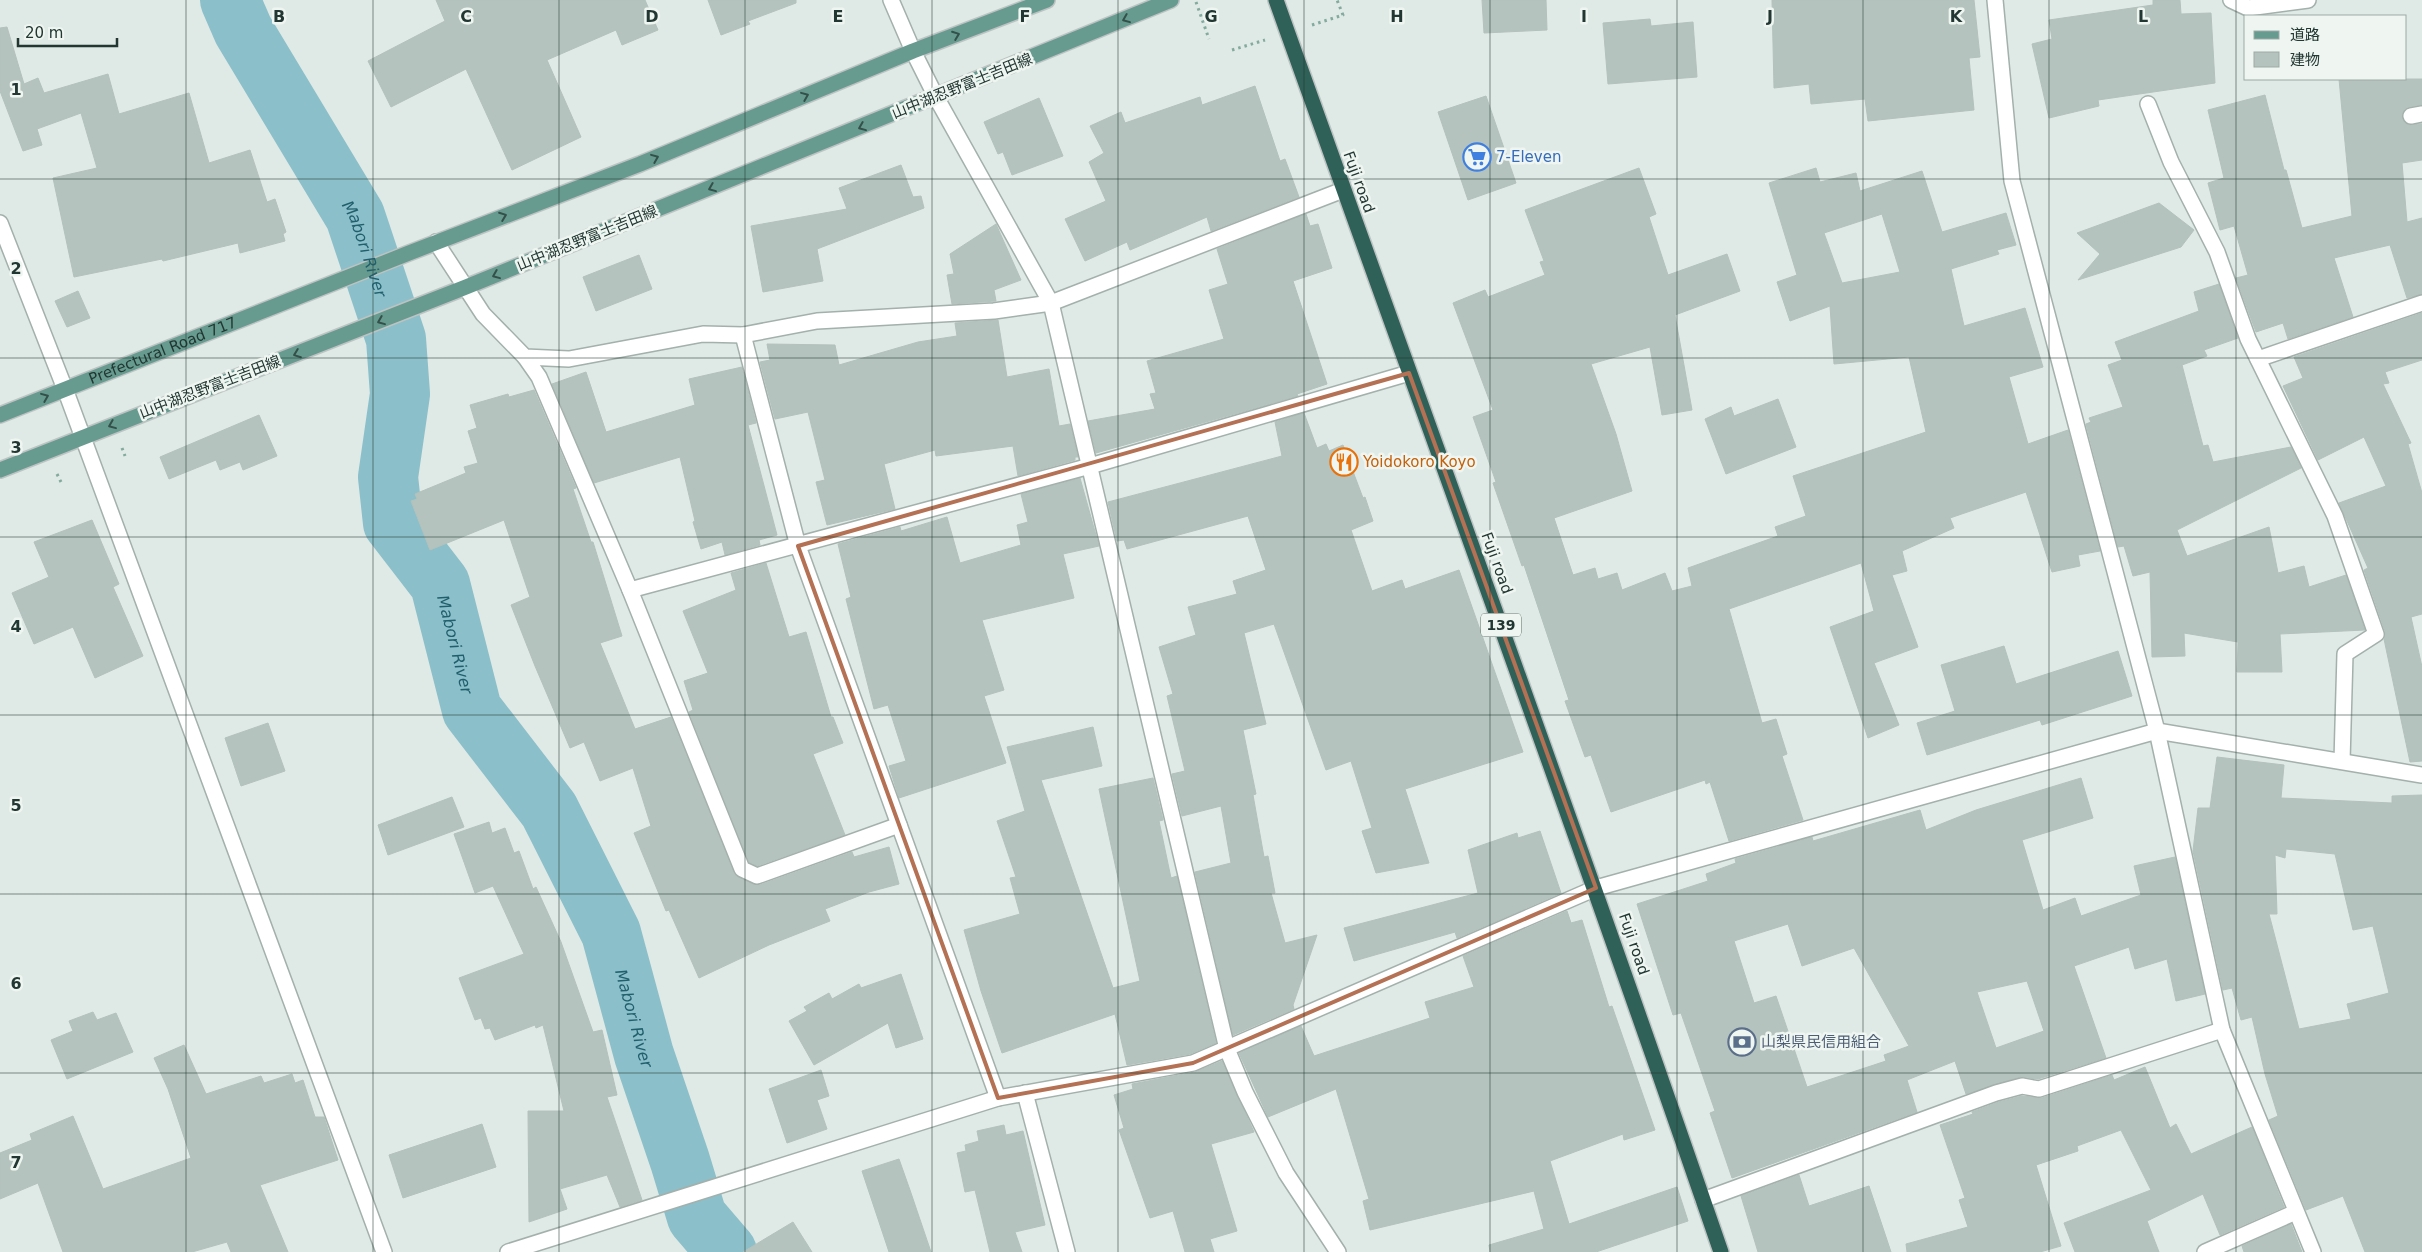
<svg xmlns="http://www.w3.org/2000/svg" width="2422" height="1252" font-family="'DejaVu Sans','Noto Sans JP',sans-serif">
<rect width="100%" height="100%" fill="#dfe9e5"/>
<g fill="none" stroke-linecap="round" stroke-linejoin="round">
<path stroke="#8bbfca" stroke-width="60" id="s1" d="M230 0 243 30 355 216 396 339 400 394 388 477 393 523 440 584 472 710 549 810 611 933 644 1055 680 1161 697 1217 727 1252"/>
</g>
<g fill="#b5c3be" stroke="#b2c2bc" fill-rule="evenodd">
<polygon points="436,0 645,0 658,30 622,45 616,30 547,60 581,137 512,170 466,69 391,107 368,61 445,21"/>
<polygon points="708,0 796,0 796,3 748,21 750,24 721,35"/>
<polygon points="1482,0 1546,0 1547,30 1484,33"/>
<polygon points="1772,0 1974,0 1980,57 1969,58 1974,110 1868,121 1865,99 1811,104 1809,84 1774,88"/>
<polygon points="2153,0 2180,0 2181,14 2211,13 2215,83 2098,100 2099,106 2049,118 2032,44 2052,39 2049,20 2153,5"/>
<polygon points="1650,19 1651,26 1693,22 1697,77 1608,84 1603,23"/>
<polygon points="7,27 24,84 38,78 44,93 108,74 119,114 189,93 209,163 250,150 267,202 275,199 286,232 283,234 285,241 240,253 238,243 163,261 162,259 74,277 53,178 97,168 81,113 37,129 42,145 23,151 0,91 0,28"/>
<polygon points="2339,79 2422,79 2422,105 2405,109 2402,117 2408,125 2422,124 2422,160 2402,163 2407,222 2422,218 2422,294 2407,298 2390,245 2334,258 2353,317 2288,339 2283,323 2256,332 2236,278 2248,275 2234,226 2220,230 2208,183 2224,178 2208,110 2265,95 2284,170 2286,170 2302,228 2352,216"/>
<polygon points="1255,86 1280,161 1285,159 1299,197 1211,231 1207,217 1130,250 1127,242 1085,261 1065,219 1106,201 1089,162 1104,153 1090,126 1121,112 1125,123 1200,97 1202,105"/>
<polygon points="1486,96 1516,183 1468,200 1438,112"/>
<polygon points="1039,98 1063,156 1012,175 1003,152 998,154 984,122"/>
<polygon points="901,165 913,197 921,196 924,208 817,249 823,281 763,292 751,226 847,209 839,188"/>
<path d="M1639 168 1656 214 1649 217 1668 275 1727 254 1740 291 1675 315 1692 410 1662 415 1650 347 1591 364 1616 434 1632 491 1554 518 1573 575 1595 568 1598 579 1617 573 1622 590 1665 573 1672 591 1692 586 1688 568 1778 536 1775 527 1806 516 1793 476 1926 432 1909 357 1834 364 1830 306 1790 321 1777 282 1797 275 1769 183 1816 168 1820 182 1856 173 1860 191 1922 171 1942 232 2006 213 2016 245 1997 250 1999 254 1951 269 1964 326 2025 308 2043 367 2009 377 2028 444 2068 430 2100 551 2078 555 2080 566 2052 572 2026 492 1950 518 1954 528 1902 551 1907 571 1892 575 1918 647 1874 663 1899 725 1868 738 1830 627 1874 611 1861 563 1729 609 1762 723 1776 719 1787 754 1782 756 1803 820 1729 841 1710 782 1706 784 1705 780 1611 812 1591 755 1585 757 1565 701 1569 700 1524 565 1522 566 1493 483 1496 482 1473 417 1493 410 1453 303 1485 290 1488 297 1545 275 1540 262 1544 261 1525 210ZM1882 214 1900 272 1842 283 1824 233Z"/>
<polygon points="2159,203 2194,230 2181,247 2078,280 2100,254 2077,233"/>
<polygon points="1306,214 1310,226 1318,224 1332,268 1293,281 1327,384 1297,394 1298,396 1096,453 1088,421 1155,409 1150,394 1156,393 1147,361 1224,339 1209,290 1228,284 1217,249"/>
<polygon points="996,224 1021,280 994,290 996,301 952,304 947,275 954,274 950,254"/>
<polygon points="639,255 652,289 596,311 583,277"/>
<polygon points="2219,284 2238,338 2204,350 2207,356 2182,365 2203,446 2208,445 2213,462 2291,447 2301,468 2177,530 2187,556 2269,527 2278,573 2304,566 2309,587 2346,575 2365,630 2280,634 2282,672 2237,672 2238,642 2184,633 2185,656 2152,657 2150,572 2133,576 2124,546 2118,547 2086,424 2091,422 2089,418 2123,407 2108,365 2122,360 2115,342 2199,311 2194,292"/>
<polygon points="78,291 90,318 67,327 55,301"/>
<polygon points="2422,313 2422,360 2385,372 2389,383 2383,384 2411,443 2408,444 2422,493 2422,614 2411,617 2422,667 2422,761 2410,762 2384,639 2385,631 2364,570 2368,568 2339,503 2386,486 2364,437 2318,460 2283,386 2303,378 2294,357"/>
<polygon points="998,320 1007,377 1049,369 1059,426 1070,424 1078,457 1075,457 1075,460 1018,476 1013,446 936,456 935,450 884,464 895,509 827,525 816,482 825,480 808,412 775,419 760,362 770,360 767,344 835,345 839,365 918,342 957,336 955,323"/>
<polygon points="742,367 756,423 748,425 777,535 759,540 760,545 725,555 722,542 701,549 693,522 695,521 680,457 594,483 552,384 586,372 606,432 695,405 689,379"/>
<polygon points="534,390 576,488 573,489 591,542 593,542 622,636 600,643 635,729 671,717 734,873 753,884 760,885 852,852 854,857 889,847 899,884 869,892 825,909 830,921 769,945 699,978 669,910 666,911 634,833 651,826 633,768 600,781 584,742 570,748 535,666 511,605 530,597 504,520 430,550 411,501 417,499 415,494 466,473 464,467 478,463 468,431 477,428 470,405 508,394 509,397"/>
<polygon points="1778,399 1796,447 1726,474 1705,419 1731,407 1734,416"/>
<polygon points="1304,413 1317,448 1326,444 1329,451 1343,445 1363,498 1365,497 1373,521 1351,530 1372,591 1402,580 1405,589 1459,570 1523,752 1405,789 1429,863 1376,873 1362,831 1372,828 1351,761 1326,770 1274,624 1244,633 1266,724 1243,730 1256,794 1253,795 1264,857 1268,856 1275,893 1271,893 1285,943 1317,935 1293,1005 1294,1009 1233,1035 1195,872 1231,863 1221,806 1182,816 1172,774 1185,771 1167,696 1173,694 1159,647 1196,635 1188,607 1237,594 1233,581 1266,570 1248,516 1127,549 1124,540 1117,541 1108,502 1282,456 1275,422"/>
<polygon points="259,415 277,456 243,470 240,462 220,470 216,460 169,479 160,457"/>
<polygon points="1080,478 1099,546 1063,554 1074,598 982,620 1004,690 984,696 1006,763 899,798 889,766 906,761 888,705 874,709 846,599 851,597 838,544 900,527 901,531 947,517 960,563 1021,545 1017,525 1028,522 1021,494"/>
<polygon points="92,520 119,584 113,587 143,656 95,678 73,627 34,644 12,593 49,577 34,542"/>
<polygon points="766,563 789,637 806,632 831,717 833,717 843,743 813,754 845,835 757,866 749,862 689,712 693,710 684,681 708,673 683,611 736,590 731,573"/>
<polygon points="2004,646 2016,684 2118,651 2132,696 2042,725 2040,720 1927,755 1917,723 1955,711 1941,665"/>
<polygon points="268,723 285,771 241,786 225,738"/>
<polygon points="1093,727 1102,766 1041,780 1113,988 1140,981 1099,789 1153,778 1163,820 1159,821 1171,878 1177,876 1216,1043 1190,1054 1127,1065 1115,1014 1002,1053 981,991 964,930 1020,914 1010,878 1016,877 997,821 1025,811 1007,747"/>
<path d="M2217 757 2284 765 2281 798 2392 803V796L2422 795V1252H2365L2343 1196 2306 1210 2269 1120 2278 1116 2265 1074 2252 1017 2241 1020 2232 988 2223 990 2193 851 2198 808H2210ZM2286 849 2335 854 2353 930 2373 926 2389 993 2347 1004 2351 1019 2299 1029 2269 914H2277L2275 855 2285 858Z"/>
<path d="M2081 778 2093 818 2022 840 2043 910 2075 898 2081 916 2141 895 2134 866 2175 857 2205 994 2176 1001 2167 959 2135 969 2129 947 2074 966 2106 1058 2038 1079 2020 1077 1966 1094 1955 1061 1907 1080 1917 1112 1732 1178 1710 1113 1715 1111 1681 1013 1673 1015 1637 904 1708 881 1706 874 1736 863 1735 859 1812 837 1813 841 1920 810 1926 830 1976 810ZM1788 924 1802 966 1854 948 1909 1046 1884 1055 1886 1061 1807 1087 1776 996 1754 1003 1734 941ZM2027 981 2044 1031 1996 1048 1977 992Z"/>
<polygon points="452,797 464,827 388,855 378,825"/>
<polygon points="489,822 492,833 505,828 514,853 519,851 533,889 536,887 561,942 593,1032 602,1030 617,1095 607,1097 642,1200 620,1207 607,1175 560,1189 567,1209 529,1222 528,1111 564,1111 543,1025 536,1028 535,1025 495,1040 490,1028 485,1029 481,1018 475,1020 459,978 524,954 493,886 475,893 454,834"/>
<polygon points="1540,831 1561,893 1457,938 1455,932 1354,961 1344,928 1478,893 1468,850 1517,833 1518,838"/>
<polygon points="1567,911 1571,923 1582,920 1609,1007 1612,1006 1655,1130 1624,1140 1623,1134 1550,1161 1569,1224 1677,1187 1688,1221 1596,1252 1490,1252 1489,1245 1544,1229 1534,1191 1370,1230 1363,1201 1369,1199 1336,1089 1268,1117 1239,1053 1301,1026 1314,1056 1430,1018 1425,1002 1474,987 1463,956"/>
<polygon points="901,974 923,1039 896,1048 888,1023 814,1065 789,1021 807,1011 804,1007 829,993 832,999 859,984 861,988"/>
<polygon points="93,1012 97,1020 116,1013 133,1052 67,1079 51,1040 73,1031 69,1021"/>
<polygon points="184,1045 206,1094 261,1076 264,1083 292,1074 295,1083 303,1080 315,1117 324,1117 338,1160 260,1185 288,1252 231,1252 227,1242 192,1252 63,1252 38,1183 0,1199 0,1153 32,1140 30,1134 73,1116 103,1189 191,1158 168,1089 154,1058"/>
<polygon points="1222,1061 1254,1132 1211,1144 1237,1231 1210,1239 1214,1252 1185,1252 1173,1211 1150,1218 1119,1130 1124,1128 1114,1095 1133,1089 1132,1084 1195,1072"/>
<polygon points="2145,1067 2170,1128 2176,1124 2191,1154 2252,1127 2284,1207 2220,1235 2203,1194 2147,1221 2159,1252 2075,1252 2064,1223 2151,1190 2121,1130 2077,1146 2078,1151 2036,1165 2061,1246 2040,1252 1907,1252 1906,1244 1968,1227 1959,1200 1965,1198 1940,1125 1973,1114 1972,1112 1999,1102 2022,1096 2042,1098 2112,1075 2114,1080"/>
<polygon points="821,1070 829,1096 817,1100 827,1129 787,1143 769,1089"/>
<polygon points="482,1124 496,1167 403,1198 389,1155"/>
<polygon points="1004,1125 1006,1135 1023,1131 1045,1225 1015,1232 1022,1252 990,1252 975,1190 965,1192 957,1153 966,1151 965,1145 979,1141 977,1131"/>
<polygon points="899,1159 911,1193 931,1252 889,1252 862,1171"/>
<polygon points="1799,1175 1809,1206 1869,1186 1891,1252 1758,1252 1741,1196"/>
<polygon points="793,1222 812,1252 743,1252"/>
<polygon points="2291,1224 2302,1252 2244,1252 2242,1246"/>
</g>
<g fill="none" stroke-linecap="round" stroke-linejoin="round">
<g stroke="#a3b0ac" stroke-width="18">
<g id="minor">
<polyline points="891,0 913,51 936,97 1051,303 1227,1049 1245,1092 1286,1173 1338,1252"/>
<polyline points="1995,0 2012,181 2157,731 2222,1030 2313,1252"/>
<polyline points="2231,0 2248,8 2308,0"/>
<polyline points="2148,104 2171,162 2217,252 2248,339 2335,516 2376,634 2345,654 2342,761"/>
<polyline points="2411,116 2422,114"/>
<polyline points="0,223 65,389 384,1252"/>
<polyline points="436,242 483,314 525,357 569,359 703,334 743,335 817,321 994,311 1051,303 1343,190"/>
<polyline points="743,335 798,546 998,1098"/>
<polyline points="525,357 539,377 630,590 742,869 757,876 899,825"/>
<polyline points="2258,359 2422,303"/>
<polyline points="630,590 1090,466 1409,373"/>
<polyline points="1025,1093 1067,1252"/>
<polyline points="1703,1200 1996,1093 2022,1086 2039,1089 2222,1030"/>
<polyline points="508,1252 998,1098 1193,1063 1596,888 2157,731 2422,775"/>
<polyline points="2205,1252 2296,1212"/>
</g>
</g>
<g stroke="#bdc3c2" stroke-width="18">
<g id="major">
<path id="s2" d="M0 415 409 253 640 164 913 51 1047 0"/>
<polyline points="0,470 466,287 1171,0"/>
</g>
</g>
<g stroke="#bdc3c2" stroke-width="18">
<path id="highway" d="M1276 0C1425 417 1577 833 1721 1252"/>
</g>
<g stroke="#82aa9e" stroke-width="3" stroke-dasharray="2.5 4" stroke-linecap="butt">
<polyline points="1196,2 1209,39"/>
<polyline points="1312,25 1343,15 1337,0"/>
<polyline points="1232,50 1265,40"/>
<polyline points="122,448 125,456"/>
<polyline points="57,474 61,482"/>
</g>
<use href="#minor" stroke="#fff" stroke-width="15"/>
<use href="#major" stroke="#679b8f" stroke-width="15"/>
<use href="#highway" stroke="#306158" stroke-width="15"/>
</g>
<defs><path id="oneway-chevron" d="M-2-3.5L2.5 0L-2 3.5" fill="none" stroke-width="1.6" stroke-linecap="round" stroke-linejoin="round" transform="scale(1.25)"/></defs>
<g stroke="#335049">
<use href="#oneway-chevron" transform="translate(1126 19) rotate(158)"/>
<use href="#oneway-chevron" transform="translate(956 35) rotate(-21)"/>
<use href="#oneway-chevron" transform="translate(805 96) rotate(-22)"/>
<use href="#oneway-chevron" transform="translate(862 127) rotate(158)"/>
<use href="#oneway-chevron" transform="translate(655 158) rotate(-22)"/>
<use href="#oneway-chevron" transform="translate(712 188) rotate(158)"/>
<use href="#oneway-chevron" transform="translate(503 216) rotate(-21)"/>
<use href="#oneway-chevron" transform="translate(496 275) rotate(158)"/>
<use href="#oneway-chevron" transform="translate(381 321) rotate(158)"/>
<use href="#oneway-chevron" transform="translate(297 354) rotate(159)"/>
<use href="#oneway-chevron" transform="translate(45 397) rotate(-22)"/>
<use href="#oneway-chevron" transform="translate(112 425) rotate(158)"/>
</g>
<path fill="none" stroke="#b47154" stroke-width="4" stroke-linejoin="round" d="M1409 373 1596 888 1193 1063 998 1098 798 546Z"/>
<path fill="none" stroke="#223732" stroke-width="1" stroke-opacity="0.55" d="M186 0V1252M373 0V1252M559 0V1252M745 0V1252M932 0V1252M1118 0V1252M1304 0V1252M1490 0V1252M1677 0V1252M1863 0V1252M2049 0V1252M2236 0V1252M0 179H2422M0 358H2422M0 537H2422M0 715H2422M0 894H2422M0 1073H2422"/>
<defs>
<g id="supermarket-ring" transform="scale(1.4375)"><circle r="9.5" fill="#eff6f2" stroke="#3f7fe0" stroke-width="1.5"/><path d="M-6-5.5h2.5l.6 2H6L4.5 2H-2.5L-4.4-4H-6ZM-1.5 3.2a1.3 1.3 0 1 0 .1 0ZM3 3.2a1.3 1.3 0 1 0 .1 0Z" fill="#3f7fe0"/></g>
<g id="restaurant-ring" transform="scale(1.4375)"><circle r="9.5" fill="#eff6f2" stroke="#e8710a" stroke-width="1.5"/><path d="M-5-6h1v4h1v-4h1v4h1v-4h1v5L-1.5 .5V6h-2V.5L-5-1ZM5-6V6H3V1.5H1.5Q1.5-4 5-6Z" fill="#e8710a"/></g>
<g id="bank-ring" transform="scale(1.4375)"><circle r="9.5" fill="#eff6f2" stroke="#5c6f8a" stroke-width="1.5"/><path d="M-6-4H6V4H-6ZM0-2.3a2.3 2.3 0 1 0 0 4.6a2.3 2.3 0 1 0 0-4.6Z" fill="#5c6f8a"/></g>
</defs>
<g fill-rule="evenodd">
<use href="#supermarket-ring" x="1477" y="157"/>
<use href="#restaurant-ring" x="1344" y="462"/>
<use href="#bank-ring" x="1742" y="1042"/>
</g>
<g text-anchor="middle" stroke-width="5" stroke-linejoin="round" paint-order="stroke">
<rect fill="#eff6f2" stroke="#60706c" stroke-width="1" x="1481" y="613.5" width="40" height="23" rx="4"/>
<g font-size="14" font-weight="bold" fill="#223732">
<text x="1501" y="630">139</text>
</g>
<g font-size="15" fill="#223732" stroke="#eff6f2">
<text transform="translate(962 86) rotate(-22)" y="5">山中湖忍野富士吉田線</text>
<text transform="translate(1359 182) rotate(70)" y="5">Fuji road</text>
<text transform="translate(587 238) rotate(-22)" y="5">山中湖忍野富士吉田線</text>
<text dy="5" stroke="none"><textPath href="#s2" startOffset="175">Prefectural Road 717</textPath></text>
<text transform="translate(210 387) rotate(-21)" y="5">山中湖忍野富士吉田線</text>
<text transform="translate(1497 563) rotate(70)" y="5">Fuji road</text>
<text transform="translate(1634 944) rotate(71)" y="5">Fuji road</text>
</g>
<g font-size="15" fill="#366cbe" stroke="#eff6f2" text-anchor="start">
<text x="1496" y="162">7-Eleven</text>
</g>
<g font-size="15" fill="#c56008" stroke="#eff6f2" text-anchor="start">
<text x="1363" y="467">Yoidokoro Koyo</text>
</g>
<g font-size="15" fill="#4e5e75" stroke="#eff6f2" text-anchor="start">
<text x="1761" y="1047">山梨県民信用組合</text>
</g>
<g font-size="16" font-style="italic" fill="#215f6d" stroke="#eff6f2">
<text dy="6" stroke="none"><textPath href="#s1" startOffset="284">Mabori River</textPath></text>
<text dy="6" stroke="none"><textPath href="#s1" startOffset="704">Mabori River</textPath></text>
<text dy="6" stroke="none"><textPath href="#s1" startOffset="1124">Mabori River</textPath></text>
</g>
</g>
<g font-size="16" text-anchor="middle" font-weight="bold" fill="#223732" stroke="#eff6f2" stroke-width="5" stroke-linejoin="round" paint-order="stroke">
<text x="279" y="22">B</text>
<text x="466" y="22">C</text>
<text x="652" y="22">D</text>
<text x="838" y="22">E</text>
<text x="1025" y="22">F</text>
<text x="1211" y="22">G</text>
<text x="1397" y="22">H</text>
<text x="1584" y="22">I</text>
<text x="1770" y="22">J</text>
<text x="1956" y="22">K</text>
<text x="2143" y="22">L</text>
<text x="16" y="95">1</text>
<text x="16" y="274">2</text>
<text x="16" y="453">3</text>
<text x="16" y="632">4</text>
<text x="16" y="811">5</text>
<text x="16" y="989">6</text>
<text x="16" y="1168">7</text>
</g>
<rect x="2244" y="15" width="162" height="65" fill="#eff6f2" stroke="#9daaa5"/>
<rect x="2254" y="31" width="25" height="8" fill="#679b8f" stroke="#9daaa5"/>
<text x="2290" y="40" font-size="15" fill="#223732">道路</text>
<rect x="2254" y="52" width="25" height="15" fill="#b5c3be" stroke="#9daaa5"/>
<text x="2290" y="65" font-size="15" fill="#223732">建物</text>
<path d="M18 38v8h99v-8" fill="none" stroke="#223732" stroke-width="2.5"/>
<text x="25" y="38" font-size="15" fill="#223732" stroke="#eff6f2" stroke-width="4" paint-order="stroke">20 m</text>
</svg>
